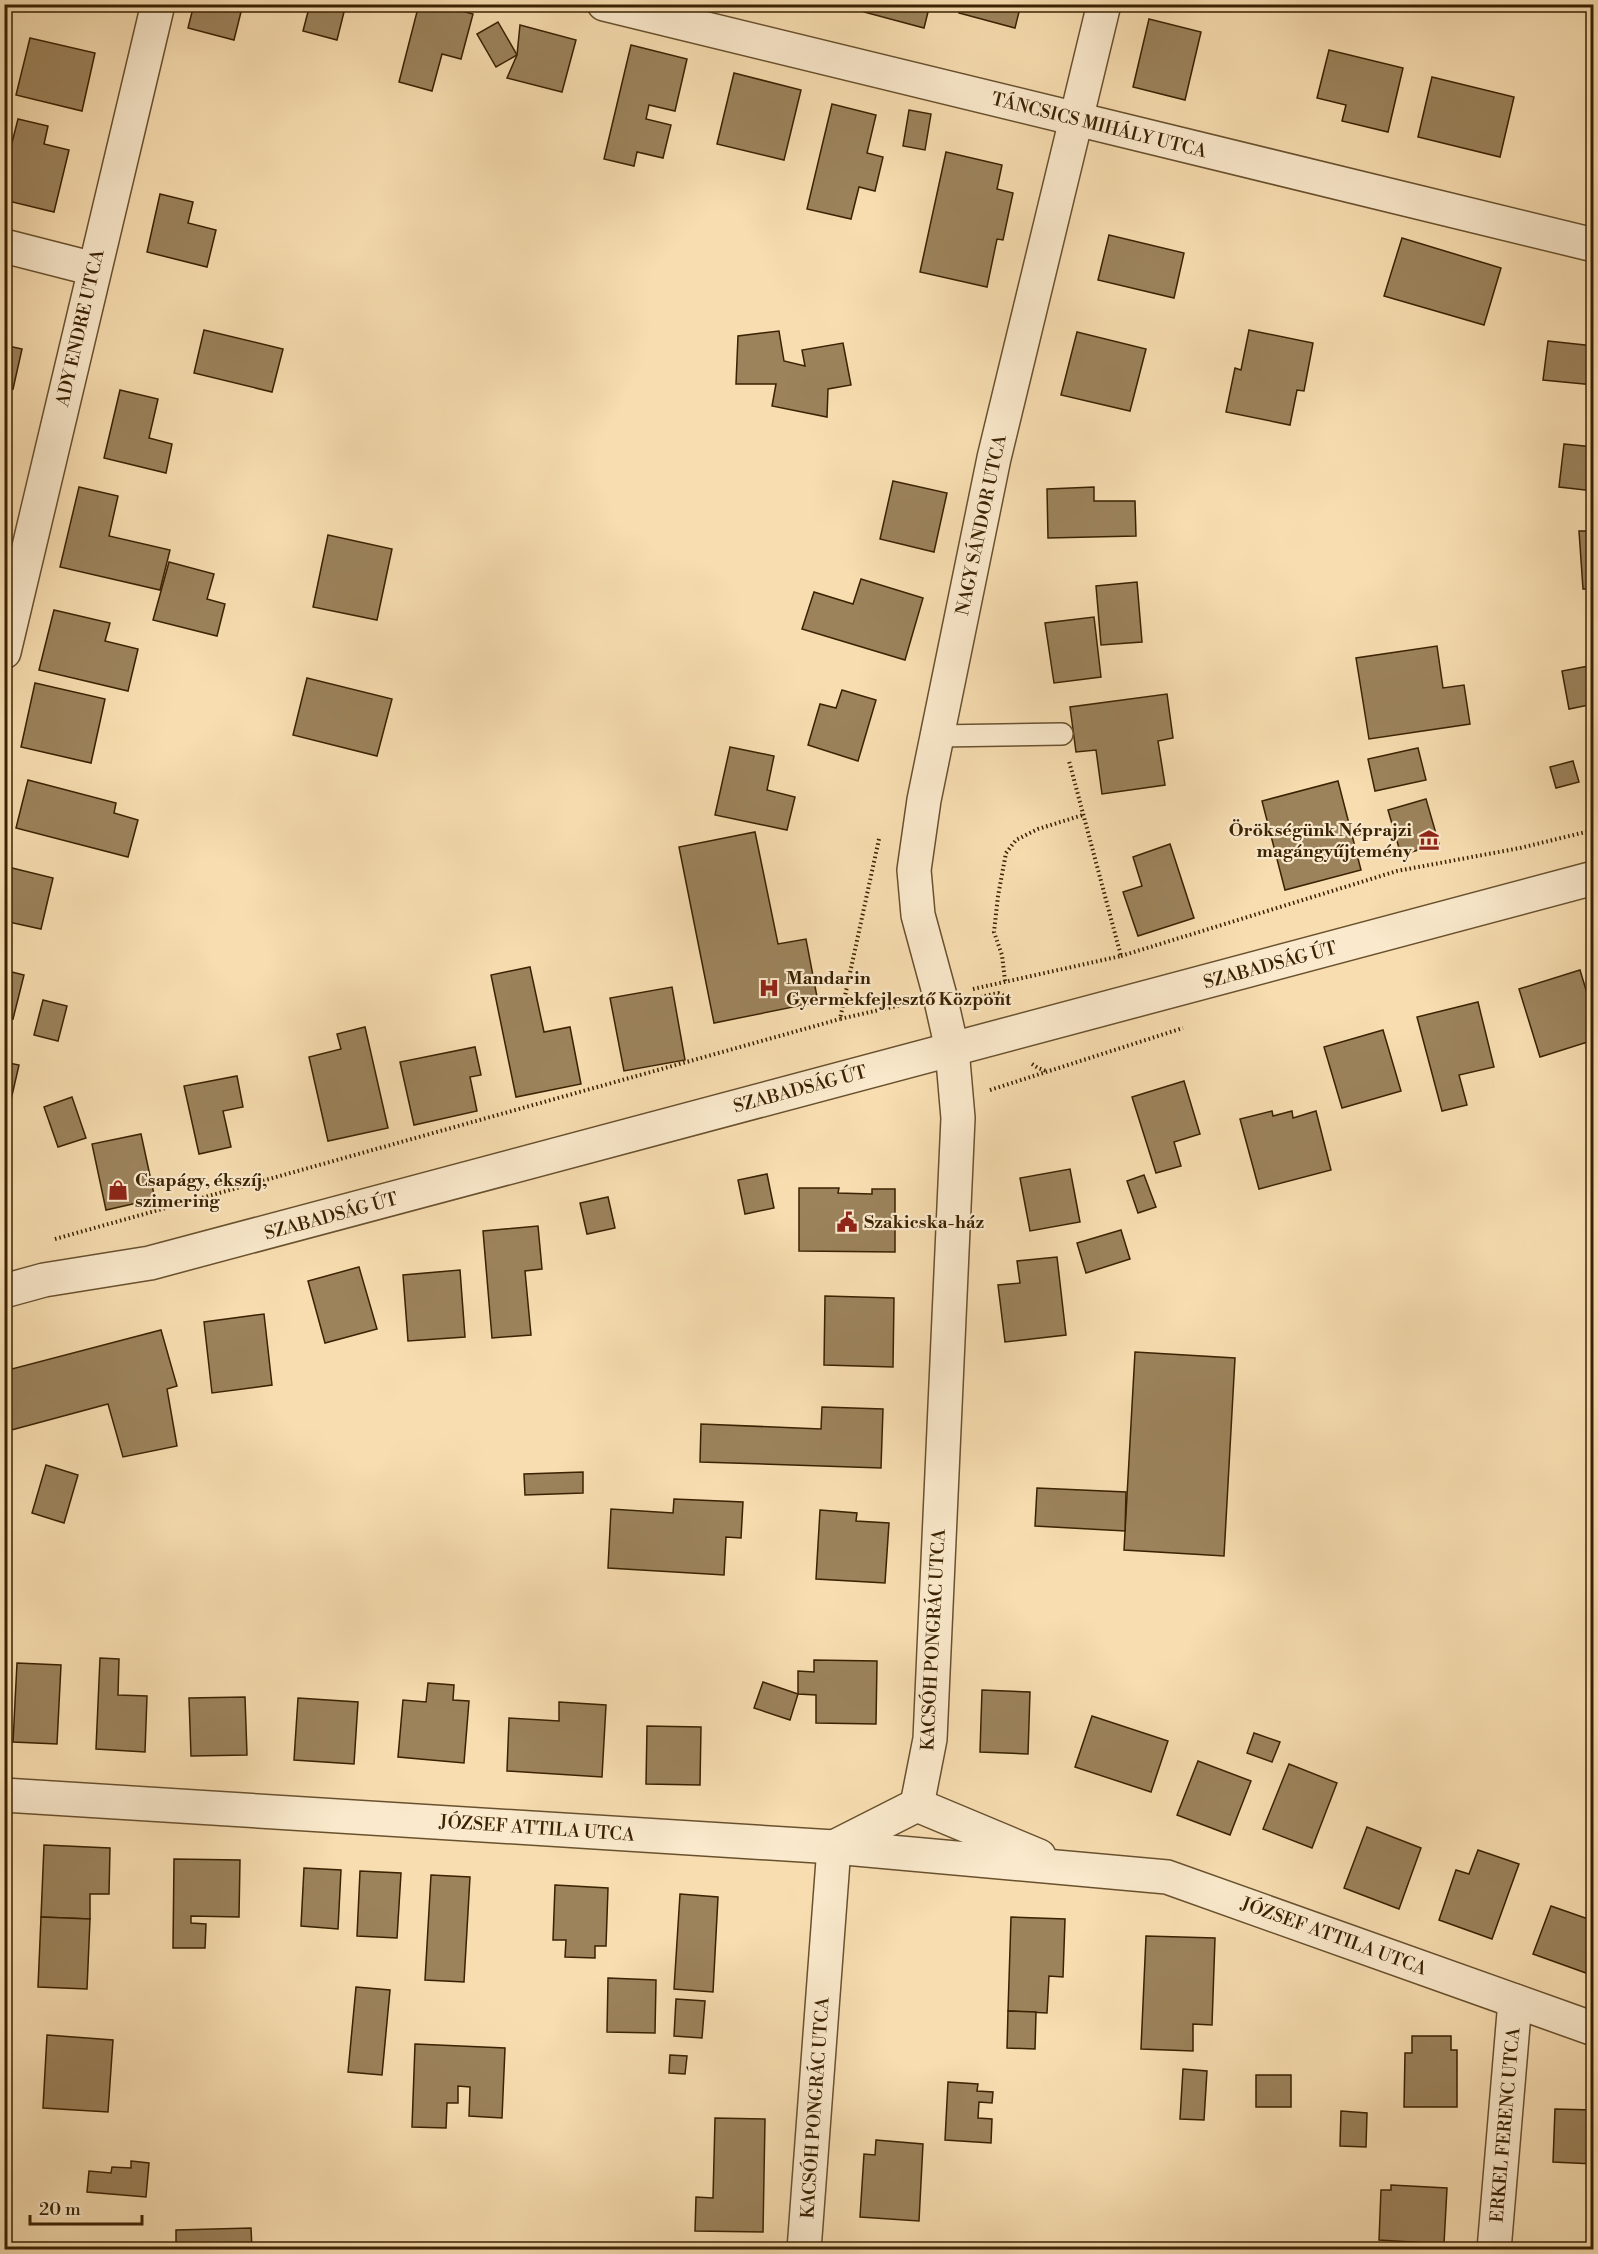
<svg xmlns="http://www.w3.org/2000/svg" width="1598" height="2254" font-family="'Libre Bodoni',serif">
<rect width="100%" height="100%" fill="#f7ddb0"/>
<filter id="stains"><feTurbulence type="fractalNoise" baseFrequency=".00333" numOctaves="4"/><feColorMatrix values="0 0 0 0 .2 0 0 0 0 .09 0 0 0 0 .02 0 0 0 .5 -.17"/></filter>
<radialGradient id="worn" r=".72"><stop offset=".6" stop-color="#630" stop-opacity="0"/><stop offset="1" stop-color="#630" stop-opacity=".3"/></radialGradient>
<g fill="#9c835c" stroke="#3a2202" stroke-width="1.5">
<polygon points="194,4 243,4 234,40 188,28"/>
<polygon points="310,4 346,4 337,40 303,31"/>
<polygon points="419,4 436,4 473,14 461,59 442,54 432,91 399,82"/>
<polygon points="866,4 930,4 924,28 864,12"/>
<polygon points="962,4 1021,4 1015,28 959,13"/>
<polygon points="1149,19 1201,32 1185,100 1133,87"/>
<polygon points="498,22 517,55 496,67 477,34"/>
<polygon points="520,25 576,40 562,92 507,78 517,55"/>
<polygon points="30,38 95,53 82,111 16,95"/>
<polygon points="631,45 687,59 675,111 649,105 646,119 671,125 663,158 637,152 634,166 604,159"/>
<polygon points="1329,50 1403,68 1388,132 1342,121 1346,105 1317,98"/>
<polygon points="734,73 801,90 784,160 717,144"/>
<polygon points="1432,77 1514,97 1500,157 1418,137"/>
<polygon points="832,104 876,115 867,153 883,157 875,191 859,187 851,219 807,209"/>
<polygon points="909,110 931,114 925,150 903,146"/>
<polygon points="18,119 48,126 44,144 69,150 54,212 4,200 4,174"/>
<polygon points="946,152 1002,165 997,189 1013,193 1003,240 997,239 987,287 920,272"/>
<polygon points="160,194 193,202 188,223 216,230 207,267 147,252"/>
<polygon points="1109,235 1184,253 1174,298 1098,280"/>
<polygon points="1402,238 1501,268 1484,325 1384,296"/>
<polygon points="204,330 283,349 272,392 194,373"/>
<polygon points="1249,330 1313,343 1304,391 1297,390 1290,425 1226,412 1235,368 1241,370"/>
<polygon points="779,331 784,361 805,366 802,350 843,343 851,385 828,389 827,417 772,406 776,384 736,384 738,336"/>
<polygon points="1077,332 1146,349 1130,411 1061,395"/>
<polygon points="1548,341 1594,346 1594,385 1543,380"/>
<polygon points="4,345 22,349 13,389 4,387"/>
<polygon points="120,390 158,399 149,438 172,444 166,473 104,458"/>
<polygon points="1564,444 1594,447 1594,491 1559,487"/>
<polygon points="893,481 947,493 934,552 880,539"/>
<polygon points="79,487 118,496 109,536 170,550 160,590 60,567"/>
<polygon points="1094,487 1094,501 1135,501 1136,536 1048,538 1047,489"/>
<polygon points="1579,531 1594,531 1594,589 1583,589"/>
<polygon points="328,535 392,549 377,620 313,607"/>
<polygon points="169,562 214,574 207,599 225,604 217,636 153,620"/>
<polygon points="861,579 923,598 905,660 802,629 814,592 853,604"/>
<polygon points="1137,582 1142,642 1101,645 1096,586"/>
<polygon points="54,610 110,623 105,641 138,649 128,691 39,670"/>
<polygon points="1094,617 1101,677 1054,683 1045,623"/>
<polygon points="1437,646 1443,688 1464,685 1470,724 1369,739 1356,658"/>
<polygon points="1594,665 1594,704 1569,709 1562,671"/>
<polygon points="307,678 392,699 377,756 293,735"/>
<polygon points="35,683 105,699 91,763 21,747"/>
<polygon points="842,690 876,700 858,761 808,745 820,704 836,708"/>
<polygon points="1167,694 1173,738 1158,741 1165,785 1102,794 1096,750 1076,752 1070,707"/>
<polygon points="730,747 774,756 767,790 795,797 787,830 715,815"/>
<polygon points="1418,748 1426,780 1375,791 1368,759"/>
<polygon points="1573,761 1579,782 1556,788 1550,767"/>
<polygon points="28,780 116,803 114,813 138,820 128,857 16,828"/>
<polygon points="1338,781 1361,870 1285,890 1262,801"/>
<polygon points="1426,799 1439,844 1401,855 1388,810"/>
<polygon points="755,832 778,944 806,939 818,1002 714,1023 679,847"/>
<polygon points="1170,844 1194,918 1138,936 1123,892 1142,886 1133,857"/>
<polygon points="4,866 53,878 41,929 4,921"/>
<polygon points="530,967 544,1032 570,1027 581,1084 516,1097 491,975"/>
<polygon points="4,970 24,975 13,1019 4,1017"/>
<polygon points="1580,970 1590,1003 1594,1002 1594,1040 1540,1057 1519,989"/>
<polygon points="672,987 685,1060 624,1071 610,998"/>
<polygon points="43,1000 67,1006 58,1041 34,1035"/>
<polygon points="1478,1002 1494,1067 1459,1075 1467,1105 1442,1111 1417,1017"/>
<polygon points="365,1027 388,1128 328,1141 309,1057 341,1049 337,1034"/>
<polygon points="1383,1030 1401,1091 1342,1108 1324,1047"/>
<polygon points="475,1047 481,1075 470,1077 477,1111 414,1125 400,1062"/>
<polygon points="4,1062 19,1065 4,1130"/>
<polygon points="237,1076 243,1107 223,1111 231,1147 199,1154 184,1086"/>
<polygon points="1184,1081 1200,1134 1174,1142 1181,1166 1156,1173 1132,1097"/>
<polygon points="72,1097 86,1138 58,1147 44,1107"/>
<polygon points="1272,1111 1273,1116 1292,1111 1293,1118 1316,1111 1331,1170 1259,1189 1240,1119"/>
<polygon points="141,1134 155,1199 106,1210 92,1144"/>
<polygon points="1070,1169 1080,1222 1030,1231 1020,1178"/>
<polygon points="767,1174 774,1208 745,1214 738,1180"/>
<polygon points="1144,1175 1156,1207 1138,1213 1127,1181"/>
<polygon points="799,1188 839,1188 838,1193 872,1194 872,1189 895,1189 895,1252 799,1251"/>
<polygon points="608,1197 615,1228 587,1234 580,1203"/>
<polygon points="538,1226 542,1269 525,1271 531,1335 492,1338 483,1231"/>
<polygon points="1121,1230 1130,1259 1086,1273 1077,1243"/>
<polygon points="1057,1257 1066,1335 1005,1342 998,1285 1020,1283 1017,1261"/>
<polygon points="359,1267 377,1329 325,1343 308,1281"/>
<polygon points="460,1270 465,1337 408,1341 403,1275"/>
<polygon points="825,1296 894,1298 893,1367 824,1365"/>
<polygon points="264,1314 272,1385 212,1393 204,1322"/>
<polygon points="161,1330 177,1386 167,1389 177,1446 123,1457 108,1404 4,1432 4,1371"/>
<polygon points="1135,1352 1235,1358 1224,1556 1124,1550"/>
<polygon points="822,1407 883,1409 881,1468 700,1462 701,1424 821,1429"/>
<polygon points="46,1465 78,1475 64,1523 32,1513"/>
<polygon points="583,1472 583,1493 525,1495 524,1474"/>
<polygon points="1037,1488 1126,1492 1125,1531 1035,1526"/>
<polygon points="674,1499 743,1502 741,1538 726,1537 724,1575 608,1568 611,1509 673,1513"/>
<polygon points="820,1510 857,1513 856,1521 889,1523 885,1583 816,1579"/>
<polygon points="100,1658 119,1659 118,1695 147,1696 145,1752 96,1749"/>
<polygon points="814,1660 877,1661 876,1724 816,1723 816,1695 798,1694 798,1671 814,1672"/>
<polygon points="17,1663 61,1665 57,1744 13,1742"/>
<polygon points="763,1682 798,1694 790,1720 754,1708"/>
<polygon points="428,1683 454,1685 453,1700 469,1701 464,1763 398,1757 403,1700 426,1702"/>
<polygon points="982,1690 1030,1692 1028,1754 980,1752"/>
<polygon points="245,1697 247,1755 191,1756 189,1698"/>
<polygon points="298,1698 358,1702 354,1764 294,1760"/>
<polygon points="559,1702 606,1705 602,1777 507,1771 509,1718 559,1721"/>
<polygon points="1092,1716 1168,1741 1151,1792 1075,1767"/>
<polygon points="647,1726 701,1727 700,1785 646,1784"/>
<polygon points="1254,1733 1280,1742 1272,1762 1247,1753"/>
<polygon points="1198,1761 1251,1781 1230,1835 1177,1815"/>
<polygon points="1289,1764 1337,1783 1312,1848 1263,1829"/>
<polygon points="1367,1827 1421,1848 1399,1909 1344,1888"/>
<polygon points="44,1845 110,1848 109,1894 90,1894 90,1919 41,1917"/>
<polygon points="1478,1850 1519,1864 1492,1939 1439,1920 1456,1870 1469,1874"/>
<polygon points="174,1859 240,1860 239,1917 191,1916 191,1923 206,1924 205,1948 173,1948"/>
<polygon points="304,1868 341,1870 338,1929 301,1926"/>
<polygon points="360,1871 401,1873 397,1938 357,1936"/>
<polygon points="431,1875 470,1877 464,1982 425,1980"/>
<polygon points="555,1885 608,1888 606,1946 595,1946 595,1958 565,1957 566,1940 553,1940"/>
<polygon points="680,1894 718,1897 713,1992 674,1989"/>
<polygon points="1551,1906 1594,1921 1594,1953 1586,1973 1533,1954"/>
<polygon points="41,1917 90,1919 87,1989 38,1987"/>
<polygon points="1011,1917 1065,1919 1063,1977 1049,1976 1047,2013 1008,2011"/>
<polygon points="1146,1936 1215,1938 1212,2025 1193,2024 1193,2051 1141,2049"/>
<polygon points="608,1978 656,1980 655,2033 607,2032"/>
<polygon points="356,1987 390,1990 382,2075 348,2072"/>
<polygon points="676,1999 705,2001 702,2038 674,2036"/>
<polygon points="1008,2011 1036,2012 1035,2049 1007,2048"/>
<polygon points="47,2035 113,2040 108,2112 43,2108"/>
<polygon points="1412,2036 1451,2036 1451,2050 1457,2050 1457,2107 1404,2107 1405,2053 1412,2053"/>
<polygon points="415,2044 505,2048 502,2118 469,2116 470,2087 458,2086 458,2103 447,2103 446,2128 412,2127"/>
<polygon points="670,2055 687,2056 685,2074 669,2073"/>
<polygon points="1183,2069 1207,2071 1204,2120 1180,2119"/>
<rect x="1256" y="2075" width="35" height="32"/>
<polygon points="948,2082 978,2084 977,2091 993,2092 992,2103 979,2102 978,2118 992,2119 991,2143 945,2140"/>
<polygon points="1555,2109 1594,2110 1594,2164 1553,2162"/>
<polygon points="1341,2111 1367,2113 1366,2147 1340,2146"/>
<polygon points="715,2118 765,2119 763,2232 695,2231 696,2197 713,2198"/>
<polygon points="876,2140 923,2144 919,2221 860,2217 864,2154 875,2155"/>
<polygon points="131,2161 149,2163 146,2197 87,2192 89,2171 111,2173 112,2167 131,2168"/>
<polygon points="1391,2185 1447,2188 1444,2244 1379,2240 1381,2190 1391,2190"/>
<polygon points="251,2228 252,2250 176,2250 176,2230"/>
</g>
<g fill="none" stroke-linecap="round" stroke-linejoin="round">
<g stroke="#69512e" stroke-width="24">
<polyline id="service" points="938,736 1062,734"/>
</g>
<g stroke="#69512e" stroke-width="36">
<g id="minor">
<polyline points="604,4 1594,245"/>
<polyline points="4,246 94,269"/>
<polyline points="4,652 158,4"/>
<polyline points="4,1795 834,1847 1167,1877 1594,2029"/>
<polyline points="917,1805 930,1739 958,1118 952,1049 940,996 918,915 914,870 924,800 994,458 1104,4"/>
<polyline points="917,1805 1039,1856"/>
<polyline points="804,2250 834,1847 917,1805"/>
<polyline points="1494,2250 1515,2001"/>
</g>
</g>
<g stroke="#69512e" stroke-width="36">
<polyline id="tertiary" points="4,1291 44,1280 150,1263 1594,878"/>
</g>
<g stroke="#3a2202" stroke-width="4" stroke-dasharray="1.5 3" stroke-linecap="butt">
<polyline points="879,839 840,1019 905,1004"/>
<polyline points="1121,956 1397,871 1520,848 1594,830"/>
<polyline points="1005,981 1002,955 994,932 998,896 1006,853 1016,840 1038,829 1083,815"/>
<polyline points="973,989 1121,956 1069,761"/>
<polyline points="976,998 998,993 1008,998"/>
<polyline points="1032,1064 1038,1068 1046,1071"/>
<polyline points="990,1090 1183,1028"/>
<polyline points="55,1239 840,1019"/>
</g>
<use href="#service" stroke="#fae9cc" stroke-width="21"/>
<use href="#minor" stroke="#fae9cc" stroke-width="33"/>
<use href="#tertiary" stroke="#fae9cc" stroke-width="33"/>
</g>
<defs>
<g id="museum-bare" transform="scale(1.62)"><path d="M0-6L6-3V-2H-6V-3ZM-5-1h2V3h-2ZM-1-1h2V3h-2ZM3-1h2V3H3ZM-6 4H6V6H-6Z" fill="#8f2418" stroke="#fae9cc" stroke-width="2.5" paint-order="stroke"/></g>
<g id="hospital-bare" transform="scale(1.62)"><path d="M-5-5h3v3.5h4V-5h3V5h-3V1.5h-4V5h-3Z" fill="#8f2418" stroke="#fae9cc" stroke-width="2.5" paint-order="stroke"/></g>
<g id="shop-bare" transform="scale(1.62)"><path d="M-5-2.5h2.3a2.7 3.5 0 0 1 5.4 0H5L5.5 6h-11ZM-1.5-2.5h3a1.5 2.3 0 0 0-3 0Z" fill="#8f2418" stroke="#fae9cc" stroke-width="2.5" paint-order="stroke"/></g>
<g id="civic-bare" transform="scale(1.62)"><path d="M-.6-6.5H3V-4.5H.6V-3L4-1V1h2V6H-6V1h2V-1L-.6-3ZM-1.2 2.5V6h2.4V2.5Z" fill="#8f2418" stroke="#fae9cc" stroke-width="2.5" paint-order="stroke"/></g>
</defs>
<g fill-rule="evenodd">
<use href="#museum-bare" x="1429" y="840"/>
<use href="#hospital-bare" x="769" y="988"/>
<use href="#shop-bare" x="118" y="1190"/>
<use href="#civic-bare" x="847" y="1222"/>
</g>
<g text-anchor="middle" stroke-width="4.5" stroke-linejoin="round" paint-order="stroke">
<g font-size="18" fill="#3a2202" stroke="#fae9cc">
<text transform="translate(1099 125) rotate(14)" y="6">TÁNCSICS MIHÁLY UTCA</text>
<text transform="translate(80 328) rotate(-77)" y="6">ADY ENDRE UTCA</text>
<text transform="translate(981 525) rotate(-78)" y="6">NAGY SÁNDOR UTCA</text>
<text transform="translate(1270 965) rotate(-15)" y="6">SZABADSÁG ÚT</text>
<text transform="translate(800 1089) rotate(-15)" y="6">SZABADSÁG ÚT</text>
<text transform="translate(331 1216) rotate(-15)" y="6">SZABADSÁG ÚT</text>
<text transform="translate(933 1640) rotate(-87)" y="6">KACSÓH PONGRÁC UTCA</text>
<text transform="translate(537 1828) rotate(4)" y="6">JÓZSEF ATTILA UTCA</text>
<text transform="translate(1334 1936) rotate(20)" y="6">JÓZSEF ATTILA UTCA</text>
<text transform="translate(815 2108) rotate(-86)" y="6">KACSÓH PONGRÁC UTCA</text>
<text transform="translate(1505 2125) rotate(-85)" y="6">ERKEL FERENC UTCA</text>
</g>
<g font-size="18" font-weight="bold" fill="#3a2202" stroke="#fae9cc" text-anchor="start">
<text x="1412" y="836" text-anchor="end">Örökségünk Néprajzi<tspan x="1412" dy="21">magángyűjtemény</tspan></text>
<text x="786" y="984">Mandarin<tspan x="786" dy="21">Gyermekfejlesztő Központ</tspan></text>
<text x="135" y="1186">Csapágy, ékszíj,<tspan x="135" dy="21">szimering</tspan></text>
<text x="864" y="1228">Szakicska-ház</text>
</g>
</g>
<rect width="1598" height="2254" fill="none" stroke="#f7ddb0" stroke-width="24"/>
<rect x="6" y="6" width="1586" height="2242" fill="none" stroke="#3a2202" stroke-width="3"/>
<rect x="12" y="12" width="1574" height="2230" fill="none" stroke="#3a2202" stroke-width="1.5"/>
<path d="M30 2215v9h112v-9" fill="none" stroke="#3a2202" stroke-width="3"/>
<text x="39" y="2215" font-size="18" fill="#3a2202" stroke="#fae9cc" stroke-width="4.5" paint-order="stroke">20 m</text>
<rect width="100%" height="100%" filter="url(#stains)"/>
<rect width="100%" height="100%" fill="url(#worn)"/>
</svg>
